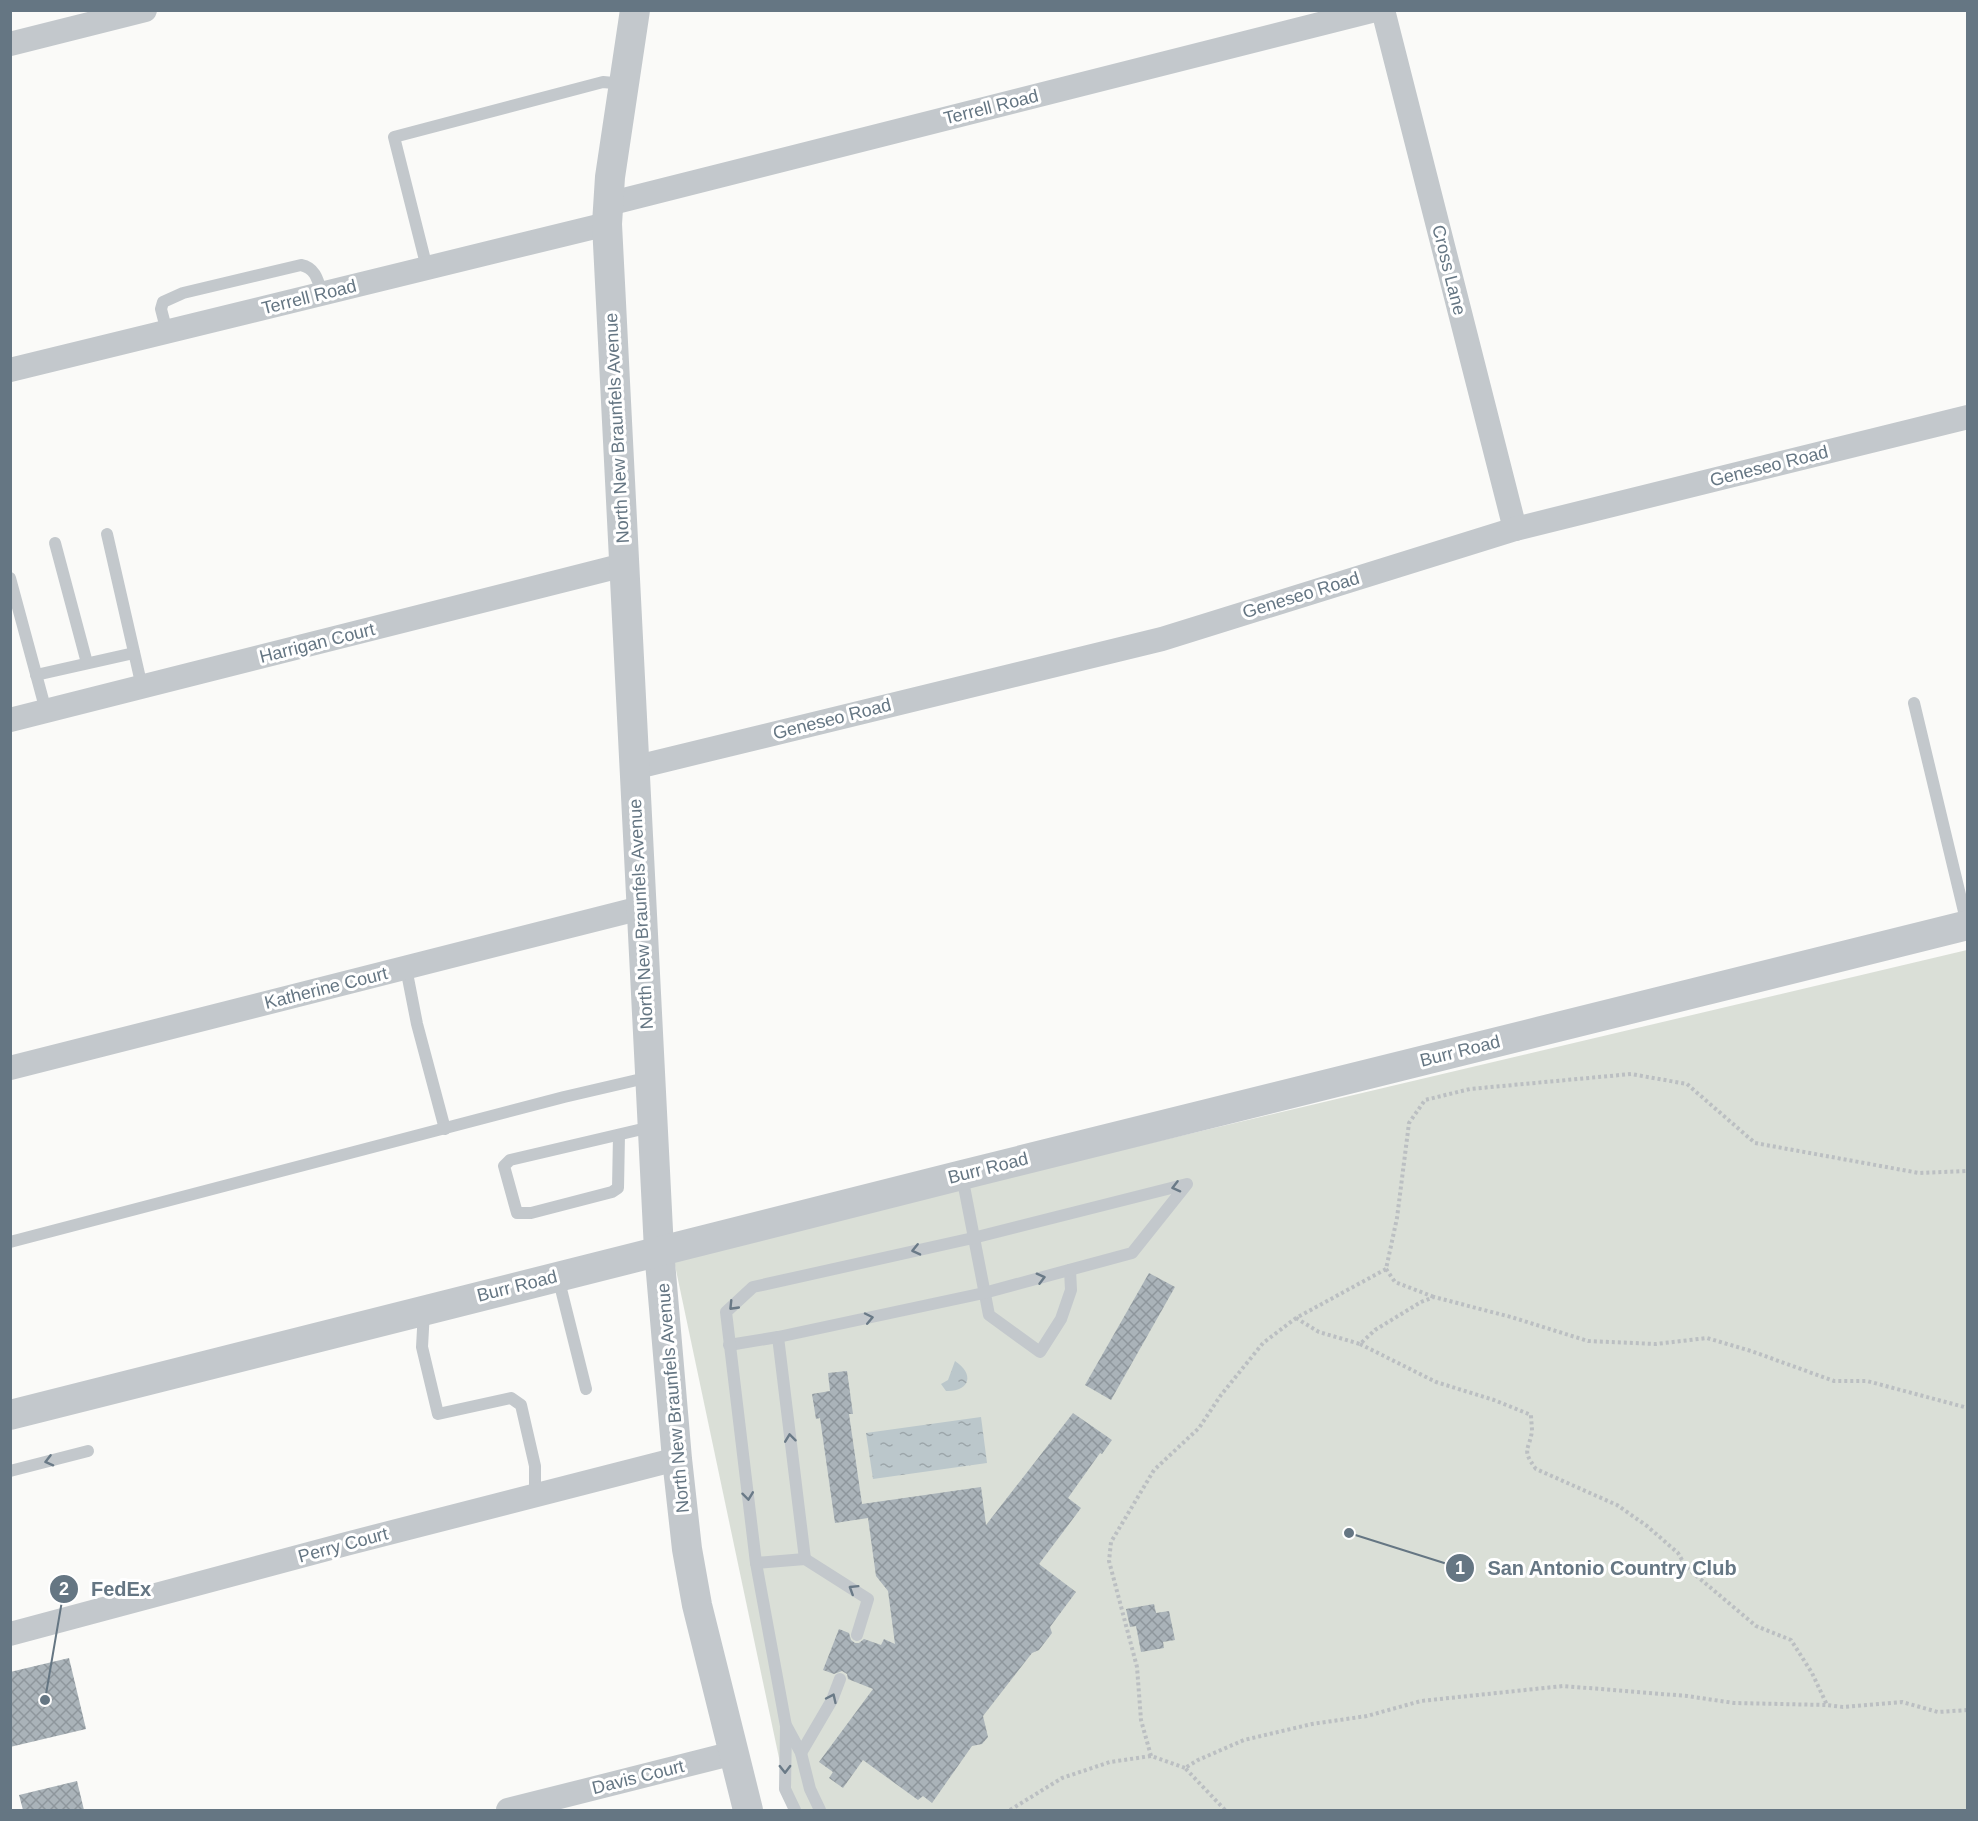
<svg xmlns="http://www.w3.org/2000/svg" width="1978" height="1821" font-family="Arial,sans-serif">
<defs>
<pattern id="water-ripples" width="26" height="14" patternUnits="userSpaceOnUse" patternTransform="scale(1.5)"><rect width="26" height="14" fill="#bbc7cb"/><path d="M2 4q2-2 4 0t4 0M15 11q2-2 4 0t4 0" fill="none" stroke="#9ca6aa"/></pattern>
<pattern id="building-cross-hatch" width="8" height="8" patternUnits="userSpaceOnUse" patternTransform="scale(1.5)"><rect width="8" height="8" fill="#aab3b9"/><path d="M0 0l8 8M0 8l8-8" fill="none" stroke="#8e969c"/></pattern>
</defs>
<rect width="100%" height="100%" fill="#fafaf8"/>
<polygon fill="#dadfd7" points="1967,950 1967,1810 790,1810 673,1256"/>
<g fill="url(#water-ripples)">
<path d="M955 1361C975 1374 970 1392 946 1391L941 1384 948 1380Z"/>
<polygon points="981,1417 987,1463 873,1479 866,1433"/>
</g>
<g fill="url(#building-cross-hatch)">
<polygon points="1149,1273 1175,1287 1111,1400 1085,1385"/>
<polygon points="847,1371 853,1414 849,1414 862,1504 981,1487 986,1525 1073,1413 1112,1440 1102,1454 1100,1453 1068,1498 1081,1508 1039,1564 1076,1592 1050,1627 1052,1633 1039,1650 1032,1653 983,1716 988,1737 982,1744 972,1746 932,1803 923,1796 918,1800 863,1760 843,1788 829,1778 833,1772 819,1762 873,1689 848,1679 847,1674 842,1671 834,1674 823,1670 839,1629 849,1633 851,1640 855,1643 859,1643 864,1639 881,1645 884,1639 895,1644 888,1591 876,1576 868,1518 835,1523 820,1418 816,1419 812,1394 830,1391 828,1373"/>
<polygon points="1154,1604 1156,1613 1169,1611 1175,1640 1163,1642 1164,1648 1141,1652 1136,1626 1130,1627 1126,1609"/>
<polygon points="69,1658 86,1729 10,1747 10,1672"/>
<polygon points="77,1781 84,1810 23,1810 19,1795"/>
</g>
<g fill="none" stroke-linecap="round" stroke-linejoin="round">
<g stroke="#bbbfc2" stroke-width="4" stroke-dasharray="3 3" stroke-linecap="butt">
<polyline points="1386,1269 1395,1282 1434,1297"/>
<polyline points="1296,1318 1319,1332 1360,1344 1375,1330 1421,1302 1434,1297 1511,1317 1588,1341 1656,1344 1707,1338 1751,1351 1834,1381 1867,1381 1968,1408"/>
<path d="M1360 1344 1436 1382 1494 1400 1531 1415C1531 1420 1532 1426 1532 1431 1529 1451 1521 1449 1536 1469L1617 1505 1647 1526 1678 1553 1686 1567 1756 1626 1791 1640 1812 1673 1827 1705 1843 1707 1902 1702 1938 1712 1968 1710"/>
<polyline points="1151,1756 1141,1720 1137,1667 1109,1561 1111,1542 1154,1470 1199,1428 1221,1395 1263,1343 1296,1318 1386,1269 1397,1218 1409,1123 1425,1100 1470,1089 1631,1074 1687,1084 1755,1143 1919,1173 1968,1171"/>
<polyline points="1010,1810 1062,1778 1110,1762 1151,1756 1185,1768"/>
<polyline points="1225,1810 1185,1768 1198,1760 1244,1740 1312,1724 1367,1716 1421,1701 1563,1686 1687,1696 1734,1703 1827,1705"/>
</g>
<g stroke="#c3c8cc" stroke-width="12">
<polyline points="427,268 394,137 603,82 624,84"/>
<path d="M167 332 161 309 163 302 183 293 301 265C316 268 318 281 322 294"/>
<polyline points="107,534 142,687"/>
<polyline points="55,543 87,663"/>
<polyline points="10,578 46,711"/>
<polyline points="36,675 134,653"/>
<polyline points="1914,703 1967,924"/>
<polyline points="406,968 417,1024 445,1129"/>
<polyline points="619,1135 618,1188 612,1192 531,1213 517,1213 504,1166 510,1160 651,1127"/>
<polyline points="962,1176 989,1315 1040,1352 1061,1319 1071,1290 1070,1270"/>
<polyline points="10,1242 564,1097 650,1077"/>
<polyline points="558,1277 586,1389"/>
<polyline points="424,1311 422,1347 438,1414 511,1398 521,1405 535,1466 535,1495"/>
<polyline points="729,1345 778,1337"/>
<polyline points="10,1471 88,1451"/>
<polyline points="756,1563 805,1559 868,1599 857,1635"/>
<polyline points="787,1727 801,1753 810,1789 820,1810"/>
<polyline points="801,1753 832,1700 840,1679"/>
<polyline points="795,1810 785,1789 786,1726 756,1563 726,1312 753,1287 973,1238 1187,1184 1132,1253 984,1293 778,1337 805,1559"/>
</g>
<g stroke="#c3c8cc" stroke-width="24">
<polyline points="1383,10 1515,529"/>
<polyline points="10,44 145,10"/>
<polyline points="608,204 1375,10"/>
<polyline points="10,370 607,224"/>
<polyline points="10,720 624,565"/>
<polyline points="633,768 1162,639 1515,529 1968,417"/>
<polyline points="10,1068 641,908"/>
<polyline points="10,1634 346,1544 677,1459"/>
<polyline points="508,1810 734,1753"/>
</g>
<g stroke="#c3c8cc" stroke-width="30">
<polyline points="635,10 610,177 607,224 659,1250 677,1459 687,1549 697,1605 748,1810"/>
<polyline points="10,1415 962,1175 1968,925"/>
</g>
</g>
<defs><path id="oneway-chevron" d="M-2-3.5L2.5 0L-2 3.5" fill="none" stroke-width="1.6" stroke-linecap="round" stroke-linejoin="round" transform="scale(1.5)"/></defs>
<g stroke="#6a7a87">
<use href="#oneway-chevron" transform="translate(1176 1187) rotate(166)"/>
<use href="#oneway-chevron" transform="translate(916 1250) rotate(167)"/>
<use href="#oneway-chevron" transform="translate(1041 1278) rotate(-15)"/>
<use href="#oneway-chevron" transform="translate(733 1306) rotate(134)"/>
<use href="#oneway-chevron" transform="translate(869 1318) rotate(-12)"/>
<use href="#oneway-chevron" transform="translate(790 1438) rotate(-97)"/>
<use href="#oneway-chevron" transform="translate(49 1461) rotate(166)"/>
<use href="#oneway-chevron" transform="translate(748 1496) rotate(83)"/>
<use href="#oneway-chevron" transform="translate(853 1589) rotate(-148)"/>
<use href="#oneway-chevron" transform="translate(832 1698) rotate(-65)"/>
<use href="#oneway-chevron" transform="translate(785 1769) rotate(89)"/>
</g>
<g text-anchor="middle" stroke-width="6" stroke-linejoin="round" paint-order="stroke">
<g font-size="18" fill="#657683" stroke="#fff">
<text transform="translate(991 107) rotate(-14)" y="6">Terrell Road</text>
<text transform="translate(1449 270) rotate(76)" y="6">Cross Lane</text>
<text transform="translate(309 297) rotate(-14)" y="6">Terrell Road</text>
<text transform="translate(617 428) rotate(-93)" y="6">North New Braunfels Avenue</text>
<text transform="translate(1769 466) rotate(-14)" y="6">Geneseo Road</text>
<text transform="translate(1301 595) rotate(-17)" y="6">Geneseo Road</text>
<text transform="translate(317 643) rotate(-14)" y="6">Harrigan Court</text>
<text transform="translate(832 719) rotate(-14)" y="6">Geneseo Road</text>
<text transform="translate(641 914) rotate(-93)" y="6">North New Braunfels Avenue</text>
<text transform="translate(326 988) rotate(-14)" y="6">Katherine Court</text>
<text transform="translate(1460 1051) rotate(-14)" y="6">Burr Road</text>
<text transform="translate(988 1168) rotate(-14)" y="6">Burr Road</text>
<text transform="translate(517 1286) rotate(-14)" y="6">Burr Road</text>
<text transform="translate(673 1398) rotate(-95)" y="6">North New Braunfels Avenue</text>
<text transform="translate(343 1545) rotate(-15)" y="6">Perry Court</text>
<text transform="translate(638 1777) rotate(-14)" y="6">Davis Court</text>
</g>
</g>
<path fill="none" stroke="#657683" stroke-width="2" d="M1349 1533L1460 1568M45 1700L64 1589"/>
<g fill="#657683" stroke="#fff" stroke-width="2">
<circle cx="1349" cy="1533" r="6"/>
<circle cx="45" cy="1700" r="6"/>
<circle cx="1460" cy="1568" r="15"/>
<circle cx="64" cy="1589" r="15"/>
</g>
<g font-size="18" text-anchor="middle" font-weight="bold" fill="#fff">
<text x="1460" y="1574">1</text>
<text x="64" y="1595">2</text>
</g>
<g font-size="20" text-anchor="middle" font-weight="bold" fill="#657683" stroke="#fff" stroke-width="6" stroke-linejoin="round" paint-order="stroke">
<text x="1612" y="1575">San Antonio Country Club</text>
<text x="121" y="1596">FedEx</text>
</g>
<rect width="1978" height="1821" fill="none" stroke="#657683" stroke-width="24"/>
</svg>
